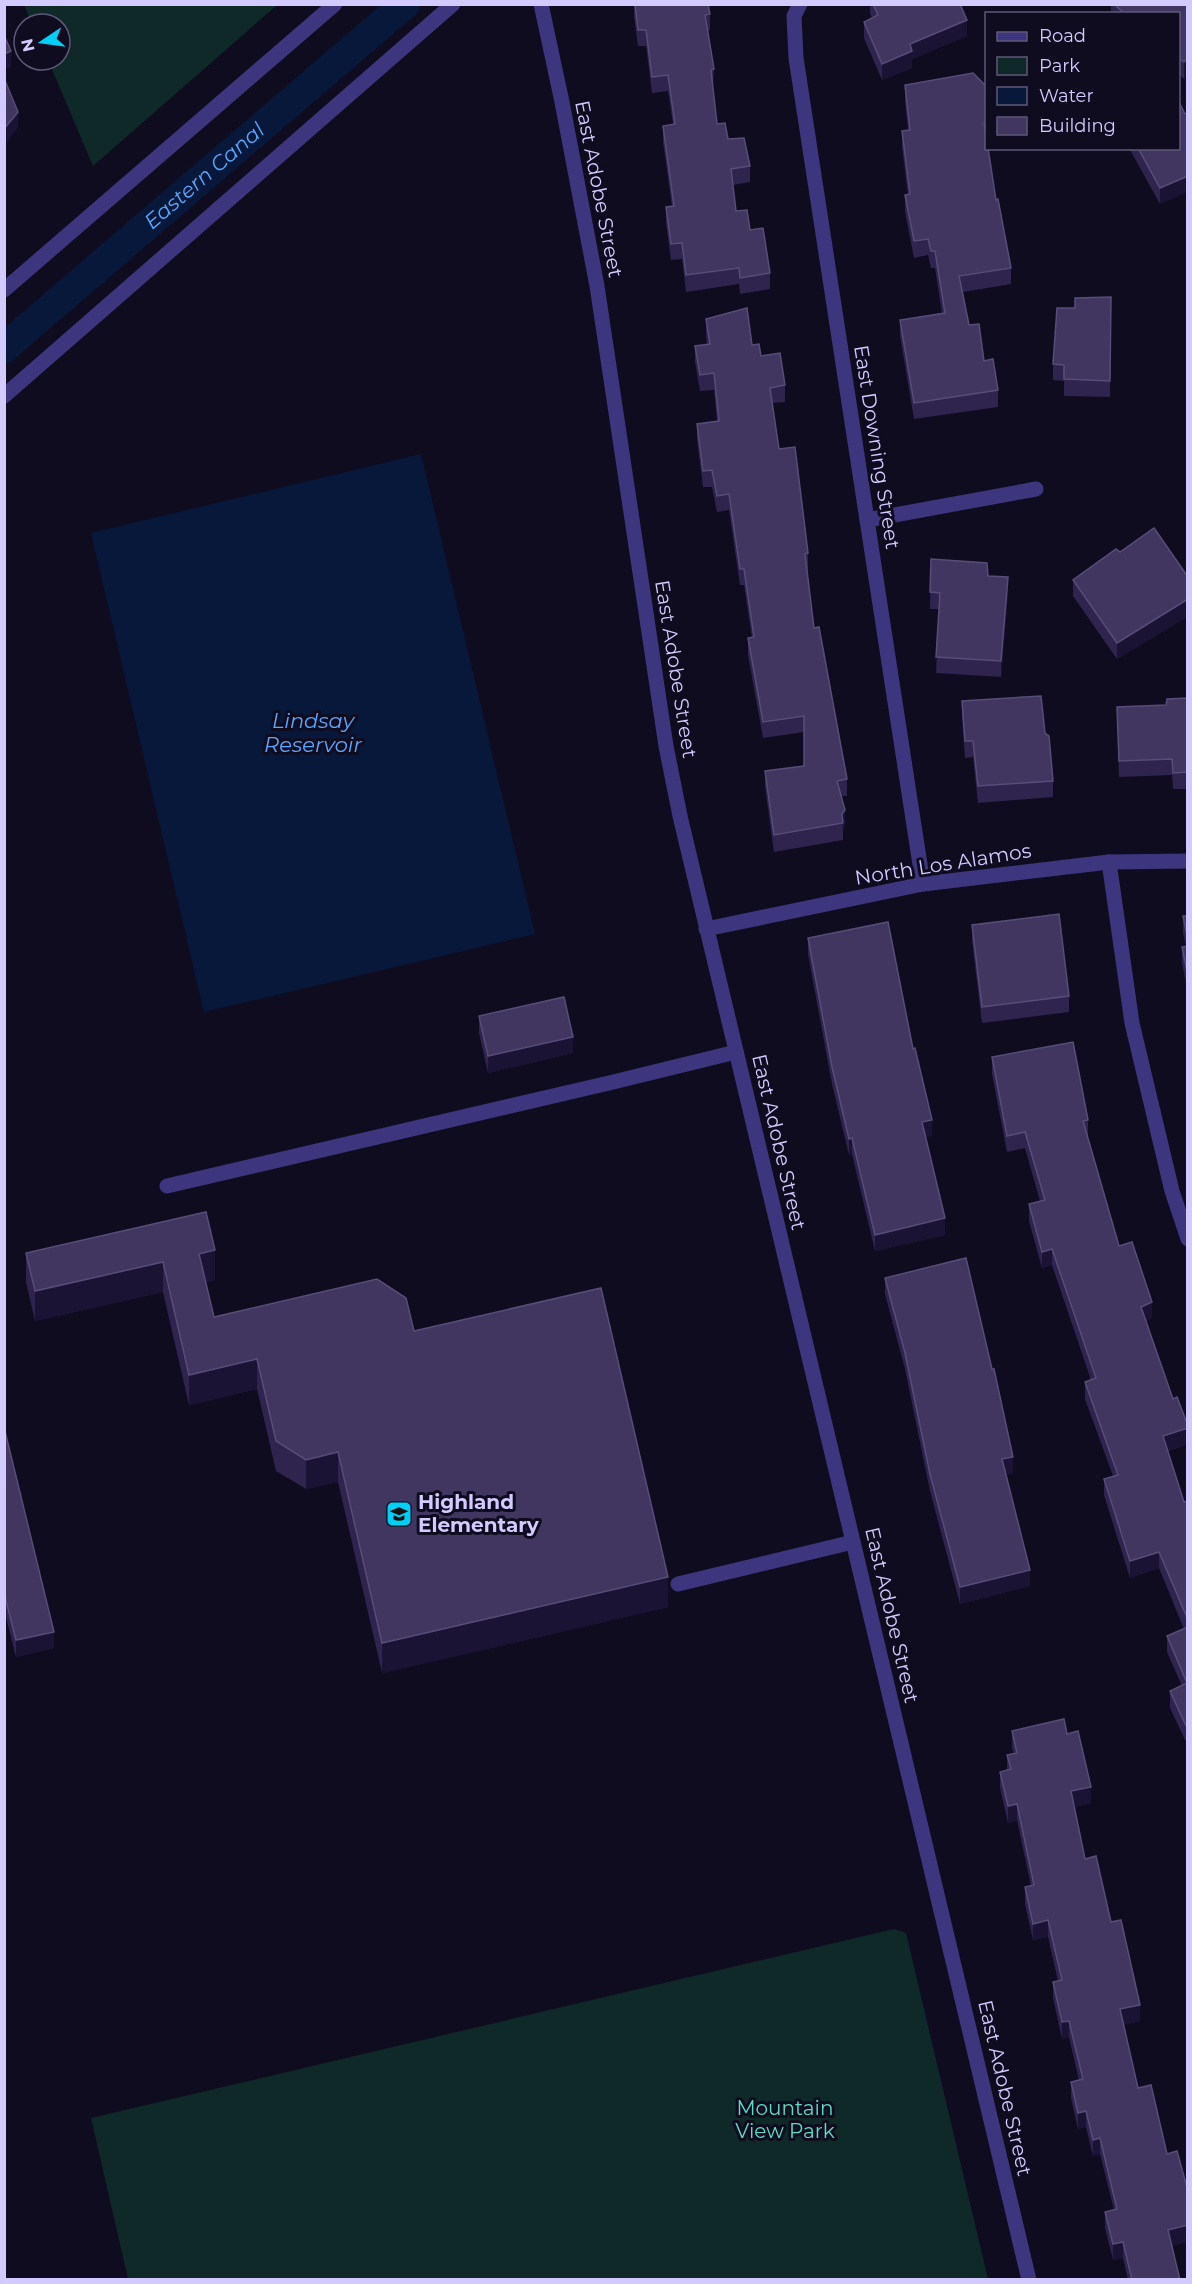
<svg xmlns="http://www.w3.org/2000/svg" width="1192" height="2284" font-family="Montserrat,sans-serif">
<rect width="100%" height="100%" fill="#100c1f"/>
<g fill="#0f2828">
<polygon points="24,5 277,5 93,166 48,60 60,60 60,24 32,24"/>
<polygon points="894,1929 906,1933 988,2279 128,2279 91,2118"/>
</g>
<polygon fill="#08183b" points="421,454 535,934 204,1012 91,533"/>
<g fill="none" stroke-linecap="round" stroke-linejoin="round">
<path stroke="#08183b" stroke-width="30" id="s1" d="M4 348 405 4"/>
<g stroke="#3d367e" stroke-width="15">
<polyline points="4,290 335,4"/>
<polyline points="4,396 453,4"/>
<polyline points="167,1186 609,1083 736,1052"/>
<polyline points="678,1584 853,1542"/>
</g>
<g stroke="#3d367e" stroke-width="15">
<polyline points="800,4 794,16 796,58 923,884"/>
<polyline points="867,520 1036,489"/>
<polyline points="1109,862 1132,1023 1172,1191 1188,1239"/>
<polyline points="706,929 923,884 1109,862 1188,861"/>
</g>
<polyline stroke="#3d367e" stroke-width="15" points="541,4 562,102 597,286 666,746 680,816 1029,2280"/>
</g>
<g fill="#2e244d">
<polygon points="634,4 708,4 710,14 710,30 708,31 714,69 713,86 717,124 728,139 750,166 750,182 733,185 736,211 750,230 770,273 770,289 740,294 739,284 686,292 682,259 671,260 666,223 666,207 672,206 663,142 663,126 673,124 668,91 652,93 646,46 638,46 634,17"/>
<polygon points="870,4 960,4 967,36 912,59 912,68 882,80 864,38 864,22 872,18 870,13"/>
<polygon points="1111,4 1188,4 1188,75 1184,79 1179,74 1179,14 1111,14"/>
<polygon points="905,85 987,87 986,137 996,200 1011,268 1011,284 963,292 969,325 984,361 998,390 998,407 914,419 900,336 900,320 942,313 935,268 931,268 928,255 914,258 905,212 905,195 908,195 902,147 902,131 908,130 905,101"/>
<polygon points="1129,148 1179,148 1160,204"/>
<polygon points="1111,297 1110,397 1064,396 1064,381 1053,380 1053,364 1075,308"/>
<polygon points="706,319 752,345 785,385 785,402 772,403 779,449 808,553 808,569 807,569 814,628 847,779 847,796 841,796 845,826 843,829 843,840 774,852 765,787 765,771 804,766 804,732 763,738 748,655 748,638 752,638 744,585 740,585 729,510 717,512 712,487 703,487 697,440 697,424 717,421 714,390 700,391 695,362 695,346 707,345 706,335"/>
<polygon points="1120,552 1188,577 1188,616 1117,659 1073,596 1073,580"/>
<polygon points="931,559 988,576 1008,593 1001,677 936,673 939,609 930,609"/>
<polygon points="1188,698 1188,789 1173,789 1172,775 1119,777 1117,707 1166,705"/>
<polygon points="962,701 1045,733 1053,781 1053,797 978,803 973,757 965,758 962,718"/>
<polygon points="1183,916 1188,916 1188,993 1182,963 1182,947 1186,946 1183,933"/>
<polygon points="972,925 1069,996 1069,1012 982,1023 972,941"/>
<polygon points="808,938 932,1136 925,1137 945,1235 875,1251 852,1154 849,1155 832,1084 808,954"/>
<polygon points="479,1016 573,1053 488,1073 479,1033"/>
<polygon points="992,1057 1088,1120 1088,1137 1119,1246 1152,1318 1146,1321 1173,1399 1188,1426 1188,1444 1168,1451 1184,1502 1188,1501 1188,1746 1170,1708 1170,1691 1182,1686 1167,1652 1167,1636 1184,1629 1159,1568 1130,1578 1104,1495 1104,1479 1113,1476 1085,1399 1085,1382 1091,1380 1052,1265 1042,1268 1029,1221 1029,1204 1040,1201 1025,1148 1007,1152 992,1074"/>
<polygon points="215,1250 215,1280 206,1282 214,1317 414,1331 668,1607 382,1673 338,1482 306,1489 276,1471 257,1389 189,1405 163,1292 35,1321 26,1282 26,1253"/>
<polygon points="885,1278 1013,1473 1006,1475 1030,1586 960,1604 930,1491 905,1369 885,1294"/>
<polygon points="4,1427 54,1648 16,1657 4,1609"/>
<polygon points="1012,1731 1067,1734 1091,1803 1074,1807 1085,1859 1111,1922 1140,2021 1123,2025 1180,2280 1128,2280 1123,2258 1113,2260 1105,2228 1105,2212 1114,2210 1100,2154 1093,2156 1086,2127 1078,2129 1071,2098 1071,2082 1079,2080 1069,2037 1062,2039 1053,1998 1053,1982 1058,1981 1048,1937 1033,1940 1025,1904 1025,1887 1031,1886 1017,1820 1008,1823 1000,1788 1000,1772 1007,1770 1007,1755 1014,1754 1012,1748"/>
</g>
<g fill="#1b1333">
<polygon points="967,20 967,36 912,59 912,68 882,80 882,64 910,44"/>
<polygon points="11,51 11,67 4,70 4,54"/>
<polygon points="1188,58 1188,75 1184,79 1184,62"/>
<polygon points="18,112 18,128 4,146 4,129"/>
<polygon points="987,121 987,137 984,140 984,123"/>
<polygon points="1188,176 1188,192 1160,204 1160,188"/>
<polygon points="1008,577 1008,593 1001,677 1001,661"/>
<polygon points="1188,599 1188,616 1117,659 1117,643"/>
<polygon points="845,810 845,826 843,829 842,814"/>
<polygon points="573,1037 573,1053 488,1073 488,1056"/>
<polygon points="932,1120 932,1136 922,1138 922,1122"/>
<polygon points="852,1138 852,1154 849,1155 849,1139"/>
<polygon points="945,1218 945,1235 875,1251 875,1235"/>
<polygon points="1052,1249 1052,1265 1042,1268 1042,1252"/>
<polygon points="215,1250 215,1280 199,1283 199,1254"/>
<polygon points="163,1262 163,1292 35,1321 35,1291"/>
<polygon points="1152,1302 1152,1318 1141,1323 1141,1307"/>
<polygon points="257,1359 257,1389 189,1405 189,1375"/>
<polygon points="1188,1428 1188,1444 1163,1452 1163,1436"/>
<polygon points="338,1452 338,1482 306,1489 306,1460"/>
<polygon points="1013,1457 1013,1473 1002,1475 1002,1459"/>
<polygon points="1159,1552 1159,1568 1130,1578 1130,1561"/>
<polygon points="1030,1570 1030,1586 960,1604 960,1587"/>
<polygon points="668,1577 668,1607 382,1673 382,1643"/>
<polygon points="54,1632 54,1648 16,1657 16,1640"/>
<polygon points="1091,1787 1091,1803 1071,1808 1071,1791"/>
<polygon points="1017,1804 1017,1820 1008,1823 1008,1806"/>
<polygon points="1048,1920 1048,1937 1033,1940 1033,1924"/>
<polygon points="1140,2005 1140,2021 1120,2026 1120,2009"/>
<polygon points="1069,2021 1069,2037 1062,2039 1062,2022"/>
<polygon points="1086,2111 1086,2127 1078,2129 1078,2113"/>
<polygon points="1100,2138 1100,2154 1093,2156 1093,2140"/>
<polygon points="1188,2225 1188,2242 1168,2247 1168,2230"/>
<polygon points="1123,2242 1123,2258 1113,2260 1113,2244"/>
</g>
<g fill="#403660" stroke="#574d79" stroke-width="1.5">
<polygon points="635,4 708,4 710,14 705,15 714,69 711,70 717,124 725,123 728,139 744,138 750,166 731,169 736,211 747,210 750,230 763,228 770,273 740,278 739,268 686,275 682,243 671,244 666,207 674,206 663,126 675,124 668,75 652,77 646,30 638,30"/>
<polygon points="873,4 960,4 967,20 910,44 912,51 882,64 864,22 878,15"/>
<polygon points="1114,4 1188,4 1188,58 1184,62 1179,58 1179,14 1125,14"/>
<polygon points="4,35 11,51 4,54"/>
<polygon points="973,73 987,87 987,95 985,96 987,103 987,121 984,123 987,140 987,148 988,148 996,200 998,199 1011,268 959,276 969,325 979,324 984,361 993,359 998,390 914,403 900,320 945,313 935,251 931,251 928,239 914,241 905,195 910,194 902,131 910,130 905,85"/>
<polygon points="4,78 18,112 4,129"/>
<polygon points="1179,102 1185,114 1188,112 1188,176 1160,188 1138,148 1179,148"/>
<polygon points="1111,297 1110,381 1064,379 1064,365 1053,364 1057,308 1075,308 1075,298"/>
<polygon points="747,308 752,345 759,344 761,356 780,353 785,385 770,388 779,449 795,447 808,553 805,554 814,628 819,627 847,779 837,781 845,810 842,814 843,823 774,835 765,771 804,766 804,716 763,722 748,638 754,637 744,569 740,569 729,494 717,496 712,470 703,471 697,424 719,421 714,373 700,375 695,346 710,344 706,319"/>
<polygon points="1154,528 1188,577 1188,599 1117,643 1073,580 1116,549 1120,552"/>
<polygon points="931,559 987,563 988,576 1008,577 1001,661 936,657 940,593 930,592"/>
<polygon points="1041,696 1045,733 1049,736 1053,781 978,786 973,741 965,741 962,701"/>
<polygon points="1188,698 1188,772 1173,773 1172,759 1119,761 1117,707 1166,705 1167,699"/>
<polygon points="1059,914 1069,996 982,1007 972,925"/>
<polygon points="1183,916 1188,916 1188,940"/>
<polygon points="888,922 913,1049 915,1048 932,1120 922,1122 945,1218 875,1235 852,1138 849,1139 832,1067 808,938"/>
<polygon points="1188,946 1188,976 1182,947"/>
<polygon points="564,997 573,1037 488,1056 479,1016"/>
<polygon points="1073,1042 1088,1120 1083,1121 1119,1246 1132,1242 1152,1302 1141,1307 1173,1399 1177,1397 1188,1426 1188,1428 1163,1436 1184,1502 1188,1501 1188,1620 1159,1552 1130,1561 1104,1479 1118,1475 1085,1382 1096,1378 1052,1249 1042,1252 1029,1204 1045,1200 1025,1132 1007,1136 992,1057"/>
<polygon points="206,1212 215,1250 199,1254 214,1317 377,1279 406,1298 414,1331 601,1288 668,1577 382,1643 338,1452 306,1460 276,1441 257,1359 189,1375 163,1262 35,1291 26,1253"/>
<polygon points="966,1258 992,1369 994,1369 1013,1457 1002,1459 1030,1570 960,1587 930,1474 905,1353 885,1278"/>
<polygon points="4,1427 54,1632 16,1640 4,1593"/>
<polygon points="1188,1627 1188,1730 1170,1691 1187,1683 1167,1636"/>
<polygon points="1064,1719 1067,1734 1078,1731 1091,1787 1071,1791 1085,1859 1096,1856 1111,1922 1121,1920 1140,2005 1120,2009 1138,2088 1151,2085 1167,2154 1177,2151 1188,2191 1188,2225 1168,2230 1180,2280 1132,2280 1123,2242 1113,2244 1105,2212 1117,2209 1100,2138 1093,2140 1086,2111 1078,2113 1071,2082 1083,2079 1069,2021 1062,2022 1053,1982 1062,1980 1048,1920 1033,1924 1025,1887 1034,1885 1017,1804 1008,1806 1000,1772 1011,1769 1007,1755 1017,1753 1012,1731"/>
</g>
<defs>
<g id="school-square" transform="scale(1.35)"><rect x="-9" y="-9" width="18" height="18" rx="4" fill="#00cff5" stroke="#100c1f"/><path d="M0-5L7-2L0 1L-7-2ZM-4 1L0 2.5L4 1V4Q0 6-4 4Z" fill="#111"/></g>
</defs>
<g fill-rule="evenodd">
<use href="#school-square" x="399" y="1514"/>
</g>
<g text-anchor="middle" stroke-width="6" stroke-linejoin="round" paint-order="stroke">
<g font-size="20" fill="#d3caff" stroke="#100c1f">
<text transform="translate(599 189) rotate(79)" y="7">East Adobe Street</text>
<text transform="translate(877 447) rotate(81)" y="7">East Downing Street</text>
<text transform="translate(676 669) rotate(81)" y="7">East Adobe Street</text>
<text transform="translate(943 864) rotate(-9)" y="7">North Los Alamos</text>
<text transform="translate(779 1142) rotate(77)" y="7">East Adobe Street</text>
<text transform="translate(892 1615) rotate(77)" y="7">East Adobe Street</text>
<text transform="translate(1005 2088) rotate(77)" y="7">East Adobe Street</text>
</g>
<g font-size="20" font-weight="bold" fill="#d3caff" stroke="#100c1f" text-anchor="start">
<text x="418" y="1509">Highland<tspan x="418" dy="23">Elementary</tspan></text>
</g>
<g font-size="20" fill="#56dfc4" stroke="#100c1f">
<text x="785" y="2115">Mountain<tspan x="785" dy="23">View Park</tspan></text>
</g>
<g font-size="21" font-style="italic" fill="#58a8ff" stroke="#100c1f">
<text dy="7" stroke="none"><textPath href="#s1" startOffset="264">Eastern Canal</textPath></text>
<text x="313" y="728">Lindsay<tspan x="313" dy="24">Reservoir</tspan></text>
</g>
</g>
<rect width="1192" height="2284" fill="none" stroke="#d3caff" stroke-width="12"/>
<rect x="985" y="12" width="195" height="138" fill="#100c1f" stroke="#5e5879" stroke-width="1.5"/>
<rect x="997" y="32" width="30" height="9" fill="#3d367e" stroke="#5e5879" stroke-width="1.5"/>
<text x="1039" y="42" font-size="18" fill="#d3caff">Road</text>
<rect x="997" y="57" width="30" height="18" fill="#0f2828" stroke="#5e5879" stroke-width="1.5"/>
<text x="1039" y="72" font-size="18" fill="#d3caff">Park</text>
<rect x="997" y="87" width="30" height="18" fill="#08183b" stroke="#5e5879" stroke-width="1.5"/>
<text x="1039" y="102" font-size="18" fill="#d3caff">Water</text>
<rect x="997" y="117" width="30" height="18" fill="#403660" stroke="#5e5879" stroke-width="1.5"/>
<text x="1039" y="132" font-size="18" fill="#d3caff">Building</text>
<g transform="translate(42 42) rotate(257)"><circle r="28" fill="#100c1f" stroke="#5e5879" stroke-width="1.5"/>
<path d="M0-4.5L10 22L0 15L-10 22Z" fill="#00cff5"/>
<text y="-9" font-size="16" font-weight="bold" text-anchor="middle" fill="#d3caff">N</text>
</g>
</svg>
